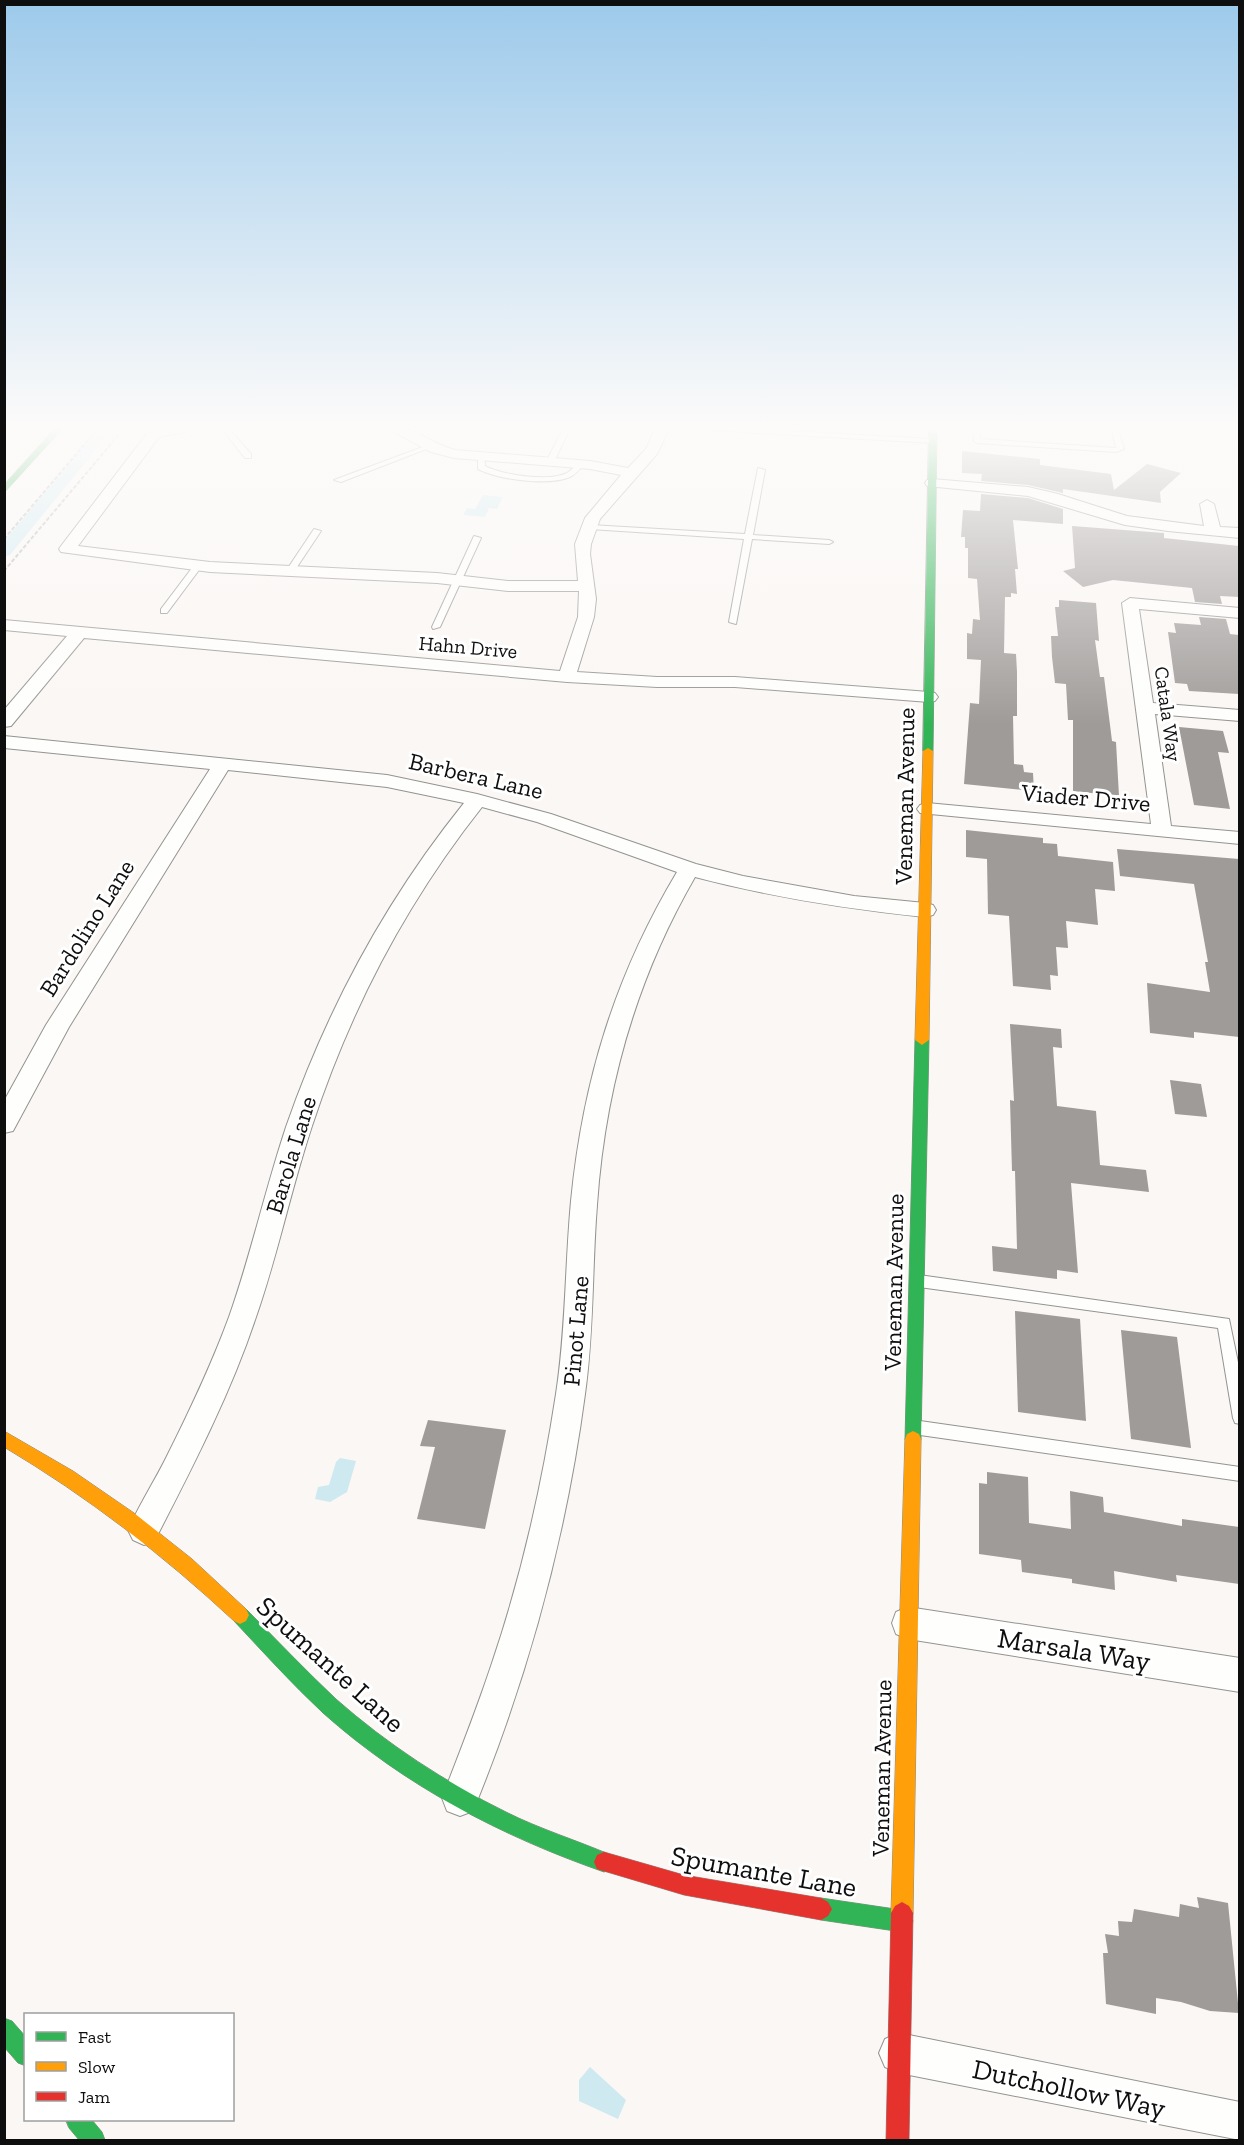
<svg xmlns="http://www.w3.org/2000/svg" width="1244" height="2145" font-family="'Zilla Slab',serif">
<rect width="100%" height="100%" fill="#faf7f4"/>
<g fill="#ceeaf0">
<polygon points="483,495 503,497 497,509 489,508 485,517 463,515 467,508 475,509"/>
<polygon points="340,1458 356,1461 347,1492 330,1502 315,1499 318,1487 329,1485 336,1462"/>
<polygon points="590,2067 626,2100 618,2119 579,2101 579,2080"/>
</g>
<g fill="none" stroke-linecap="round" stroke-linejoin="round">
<polygon fill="#ceeaf0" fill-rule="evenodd" points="102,425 116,425 10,555 4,557 4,541"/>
</g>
<g fill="#9e9b99">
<polygon points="962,451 1040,459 1040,465 1111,474 1114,490 1147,464 1181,473 1160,492 1161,503 1063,489 1063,493 1028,485 981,481 982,474 962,473"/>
<polygon points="981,494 1028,498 1063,509 1063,524 1013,520 1018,569 1015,569 1017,594 1011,593 1011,597 1005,597 1004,653 1016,654 1017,672 1017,716 1013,716 1014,764 1023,765 1024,772 1033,773 1034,791 964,784 970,703 979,704 981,660 967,659 967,633 972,634 973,619 980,620 977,579 968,578 968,548 965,548 965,537 961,537 963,510 980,511"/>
<polygon points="1072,526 1164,533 1164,538 1239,546 1239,597 1220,596 1222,604 1195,602 1192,588 1113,580 1083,587 1063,571 1075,568"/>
<polygon points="1059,600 1096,603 1099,641 1095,640 1100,677 1104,677 1112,741 1116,742 1119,796 1073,791 1073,720 1068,720 1066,684 1055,683 1052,657 1051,636 1058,636 1055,607 1059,607"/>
<polygon points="1199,617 1226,619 1230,634 1239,635 1239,694 1189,691 1187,684 1175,683 1168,632 1176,633 1174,623 1201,625"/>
<polygon points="1179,727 1223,731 1229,753 1218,752 1230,809 1194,805"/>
<polygon points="966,830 1043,838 1043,843 1057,844 1058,856 1113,862 1115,891 1095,889 1098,925 1066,921 1068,948 1056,947 1058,976 1050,975 1051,990 1013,986 1009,916 988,914 987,859 966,857"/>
<polygon points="1117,849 1239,859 1239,1037 1194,1032 1194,1038 1150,1033 1147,983 1210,992 1205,962 1208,962 1194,884 1120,876"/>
<polygon points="1010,1024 1061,1029 1062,1048 1053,1047 1057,1106 1096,1111 1100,1165 1146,1170 1149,1192 1071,1183 1078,1273 1057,1270 1057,1279 993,1271 992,1246 1017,1249 1015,1171 1012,1171 1010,1100 1014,1101"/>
<polygon points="1170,1080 1201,1084 1207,1117 1175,1114"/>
<polygon points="1015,1311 1080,1319 1086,1421 1018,1412"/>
<polygon points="1121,1330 1177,1337 1191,1448 1131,1439"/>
<polygon points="428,1420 506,1430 485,1529 417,1519 435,1447 420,1446"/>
<polygon points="987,1472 1028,1477 1029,1523 1071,1529 1070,1491 1103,1497 1104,1512 1182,1526 1182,1519 1239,1527 1239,1584 1176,1575 1177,1582 1114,1571 1115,1590 1072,1583 1072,1579 1022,1572 1021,1560 979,1554 979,1483 987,1484"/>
<polygon points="1197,1897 1228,1903 1239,2013 1210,2011 1181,2002 1156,1998 1156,2014 1106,2004 1103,1953 1108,1953 1105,1934 1119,1936 1118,1921 1132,1922 1134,1909 1179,1917 1180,1904 1199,1908"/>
</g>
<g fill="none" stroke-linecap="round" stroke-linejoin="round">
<g stroke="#949392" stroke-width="2">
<g id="lane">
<path d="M49 425H65C62 428 51 428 49 425Z"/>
<polygon points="219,425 225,425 251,454 251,458 245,458"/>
<polygon points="565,425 571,426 554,462 547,464 546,462"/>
<polygon points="650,425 684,425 933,439 936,441 933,443 653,427"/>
<polygon points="973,425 979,425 980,439 1116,448 1111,425 1117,425 1124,449 1116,452 977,443 974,441"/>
<polygon points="428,445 434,446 341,482 334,480"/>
<path d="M478 455H484L485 466C502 475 549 482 567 473 572 470 574 467 577 462L584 464C580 469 576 474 570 477 548 486 500 480 478 469Z"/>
<polygon points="758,468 765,470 753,535 829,540 833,542 829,544 752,539 736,624 729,622 744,539 590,529 586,527 590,525 745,534"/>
<polygon points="314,529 321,531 293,573 287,573 286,571"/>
<polygon points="474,536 481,538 440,627 433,629 432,627"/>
<polygon points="195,564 202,566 167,613 161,613 161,609"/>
<polygon points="919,1275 1229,1319 1240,1372 1240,1424 1235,1423 1233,1418 1218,1328 919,1287 914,1285 912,1281 914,1277"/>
<polygon points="920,1421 1240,1467 1240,1481 920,1435 915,1433 913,1428 915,1423"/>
</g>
</g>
<g stroke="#949392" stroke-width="2">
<g id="street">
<path d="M180 425H207L205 428 159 437 78 546 210 562 437 573 508 581H578L575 544 585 518 621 475 590 469 454 458 431 452 381 425C408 423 429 443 455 450L590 461 628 468 646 449 657 425H671L657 454 600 519 591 544 590 554 596 599 594 617 577 672 657 677H735L929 692 935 693 938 697 935 701 929 702 735 687H657L567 682 84 638 11 726 4 727V710L67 636 4 630V620L560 671 578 617 579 591H508L437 583 210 572 61 552 59 549 61 546 149 431Z"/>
<polygon points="932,479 1028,487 1058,494 1127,516 1204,526 1200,504 1207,500 1214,504 1220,527 1240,528 1240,538 1168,531 1125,525 1028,496 927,486 925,483 927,480"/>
<polygon points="1130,598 1240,608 1240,618 1139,609 1153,703 1240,710 1240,721 1155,714 1171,826 1240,832 1240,844 920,813 917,809 920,805 927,803 1151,824 1122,603"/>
<path d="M4 736 387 775 477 794 551 814 696 864 743 876 854 896 925 903 933 905 936 910 933 915 925 917C847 909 771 897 695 877 636 979 605 1088 597 1205 592 1268 594 1331 585 1394 566 1537 528 1677 473 1811L460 1816 447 1811 442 1798C459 1754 476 1711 491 1666 521 1578 542 1486 556 1394 566 1330 565 1265 571 1201 583 1080 615 976 677 872L537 822 482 807C406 903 350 1010 312 1126 291 1189 278 1254 256 1317 230 1395 192 1468 155 1540L144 1545 133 1540 128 1530C139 1505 154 1482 166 1458 189 1412 211 1366 229 1317 251 1255 265 1190 286 1127 327 1009 386 900 464 803L387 787 228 770 69 1027 13 1131 4 1133V1101L46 1025 210 769 4 748Z"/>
<polygon points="908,1607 1240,1658 1240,1692 908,1639 896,1634 892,1623 896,1612"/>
<polygon points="899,2033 1240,2102 1240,2140 899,2073 885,2067 879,2053 885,2039"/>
</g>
</g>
<g stroke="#8b8a88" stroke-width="1">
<g id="fast">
<polygon points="58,425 66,425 4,493 4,485"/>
<polygon points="929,425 937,425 933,751 928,754 923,751"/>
<polygon points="922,1035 929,1040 921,1439 919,1444 913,1447 907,1444 905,1439 915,1040"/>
<path d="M240 1606 246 1609C276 1639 305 1670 336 1699 387 1744 445 1782 506 1812 540 1829 576 1840 611 1855L614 1862 611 1869 604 1872C501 1836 405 1786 323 1713 292 1684 263 1652 234 1621L231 1615 234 1609Z"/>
<polygon points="821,1898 902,1910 909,1914 913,1921 909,1928 902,1932 821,1920 814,1916 810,1909 814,1902"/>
<polygon points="4,2018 12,2021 26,2037 26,2066 18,2063 4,2047"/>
<polygon points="66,2120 92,2120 102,2132 105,2140 79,2140 69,2128"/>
</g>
</g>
<g stroke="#8b8a88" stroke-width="1">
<g id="slow">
<polygon points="928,748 933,751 929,1040 922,1045 915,1040 923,751"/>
<path d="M4 1431 73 1471 134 1513 192 1559 246 1609 249 1615 246 1621 240 1624 234 1621C163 1555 88 1497 4 1447Z"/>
<polygon points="913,1431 919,1434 921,1439 913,1913 909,1920 902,1924 895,1920 891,1913 905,1439 907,1434"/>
</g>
</g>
<g stroke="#8b8a88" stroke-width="1">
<g id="jam">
<polygon points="604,1852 684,1875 821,1898 828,1902 832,1909 828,1916 821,1920 684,1895 597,1869 594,1862 597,1855"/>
<polygon points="902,1902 909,1906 913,1913 909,2140 886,2140 891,1913 895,1906"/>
</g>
</g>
<g stroke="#b8b7b7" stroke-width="2" stroke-dasharray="4 2" stroke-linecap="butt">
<polyline points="4,539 101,425"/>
<polyline points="4,571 127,425"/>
</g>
<use href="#lane" fill="#fefefd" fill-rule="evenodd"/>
<use href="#street" fill="#fefefd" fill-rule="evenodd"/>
<use href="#fast" fill="#30b455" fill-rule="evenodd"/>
<use href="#slow" fill="#ff9f0a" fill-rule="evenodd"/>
<use href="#jam" fill="#e5322d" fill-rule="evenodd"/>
</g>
<linearGradient id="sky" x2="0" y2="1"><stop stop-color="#9dcaeb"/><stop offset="0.59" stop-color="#fdfbfa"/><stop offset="1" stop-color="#fdfbfa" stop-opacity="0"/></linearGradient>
<rect width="1244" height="725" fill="url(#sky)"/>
<g text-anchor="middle" stroke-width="6" stroke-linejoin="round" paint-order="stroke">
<g font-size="20" fill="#0e0e0e" stroke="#fff">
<text transform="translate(468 647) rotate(5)" y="7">Hahn Drive</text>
<text transform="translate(1168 714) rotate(82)" y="7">Catala Way</text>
</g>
<g font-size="24" fill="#0e0e0e" stroke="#fff">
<text transform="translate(476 776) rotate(13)" y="8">Barbera Lane</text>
<text transform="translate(905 796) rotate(-89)" y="8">Veneman Avenue</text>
<text transform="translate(1086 798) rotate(5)" y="8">Viader Drive</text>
<text transform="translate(87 928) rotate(-58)" y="8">Bardolino Lane</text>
<text transform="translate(291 1155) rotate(-73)" y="8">Barola Lane</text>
<text transform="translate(894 1282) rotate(-89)" y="8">Veneman Avenue</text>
<text transform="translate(576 1331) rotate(-85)" y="8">Pinot Lane</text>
<text transform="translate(882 1768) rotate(-89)" y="8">Veneman Avenue</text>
</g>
<g font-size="28" fill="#0e0e0e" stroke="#fff">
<text transform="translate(1074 1649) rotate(9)" y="10">Marsala Way</text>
<text transform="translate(331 1664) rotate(42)" y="10">Spumante Lane</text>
<text transform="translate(764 1871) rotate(10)" y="10">Spumante Lane</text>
<text transform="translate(1069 2088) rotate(12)" y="10">Dutchollow Way</text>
</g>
</g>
<rect width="1244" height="2145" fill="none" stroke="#0e0e0e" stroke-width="12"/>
<rect x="24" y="2013" width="210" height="108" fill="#ffffff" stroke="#9f9f9f" stroke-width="1.5"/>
<rect x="36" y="2032" width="30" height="9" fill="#30b455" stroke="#9f9f9f" stroke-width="1.5"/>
<text x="78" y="2043" font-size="18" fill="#0e0e0e">Fast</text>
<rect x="36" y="2062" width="30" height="9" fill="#ff9f0a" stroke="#9f9f9f" stroke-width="1.5"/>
<text x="78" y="2073" font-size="18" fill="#0e0e0e">Slow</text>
<rect x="36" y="2092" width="30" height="9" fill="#e5322d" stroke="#9f9f9f" stroke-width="1.5"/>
<text x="78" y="2103" font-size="18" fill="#0e0e0e">Jam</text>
</svg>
